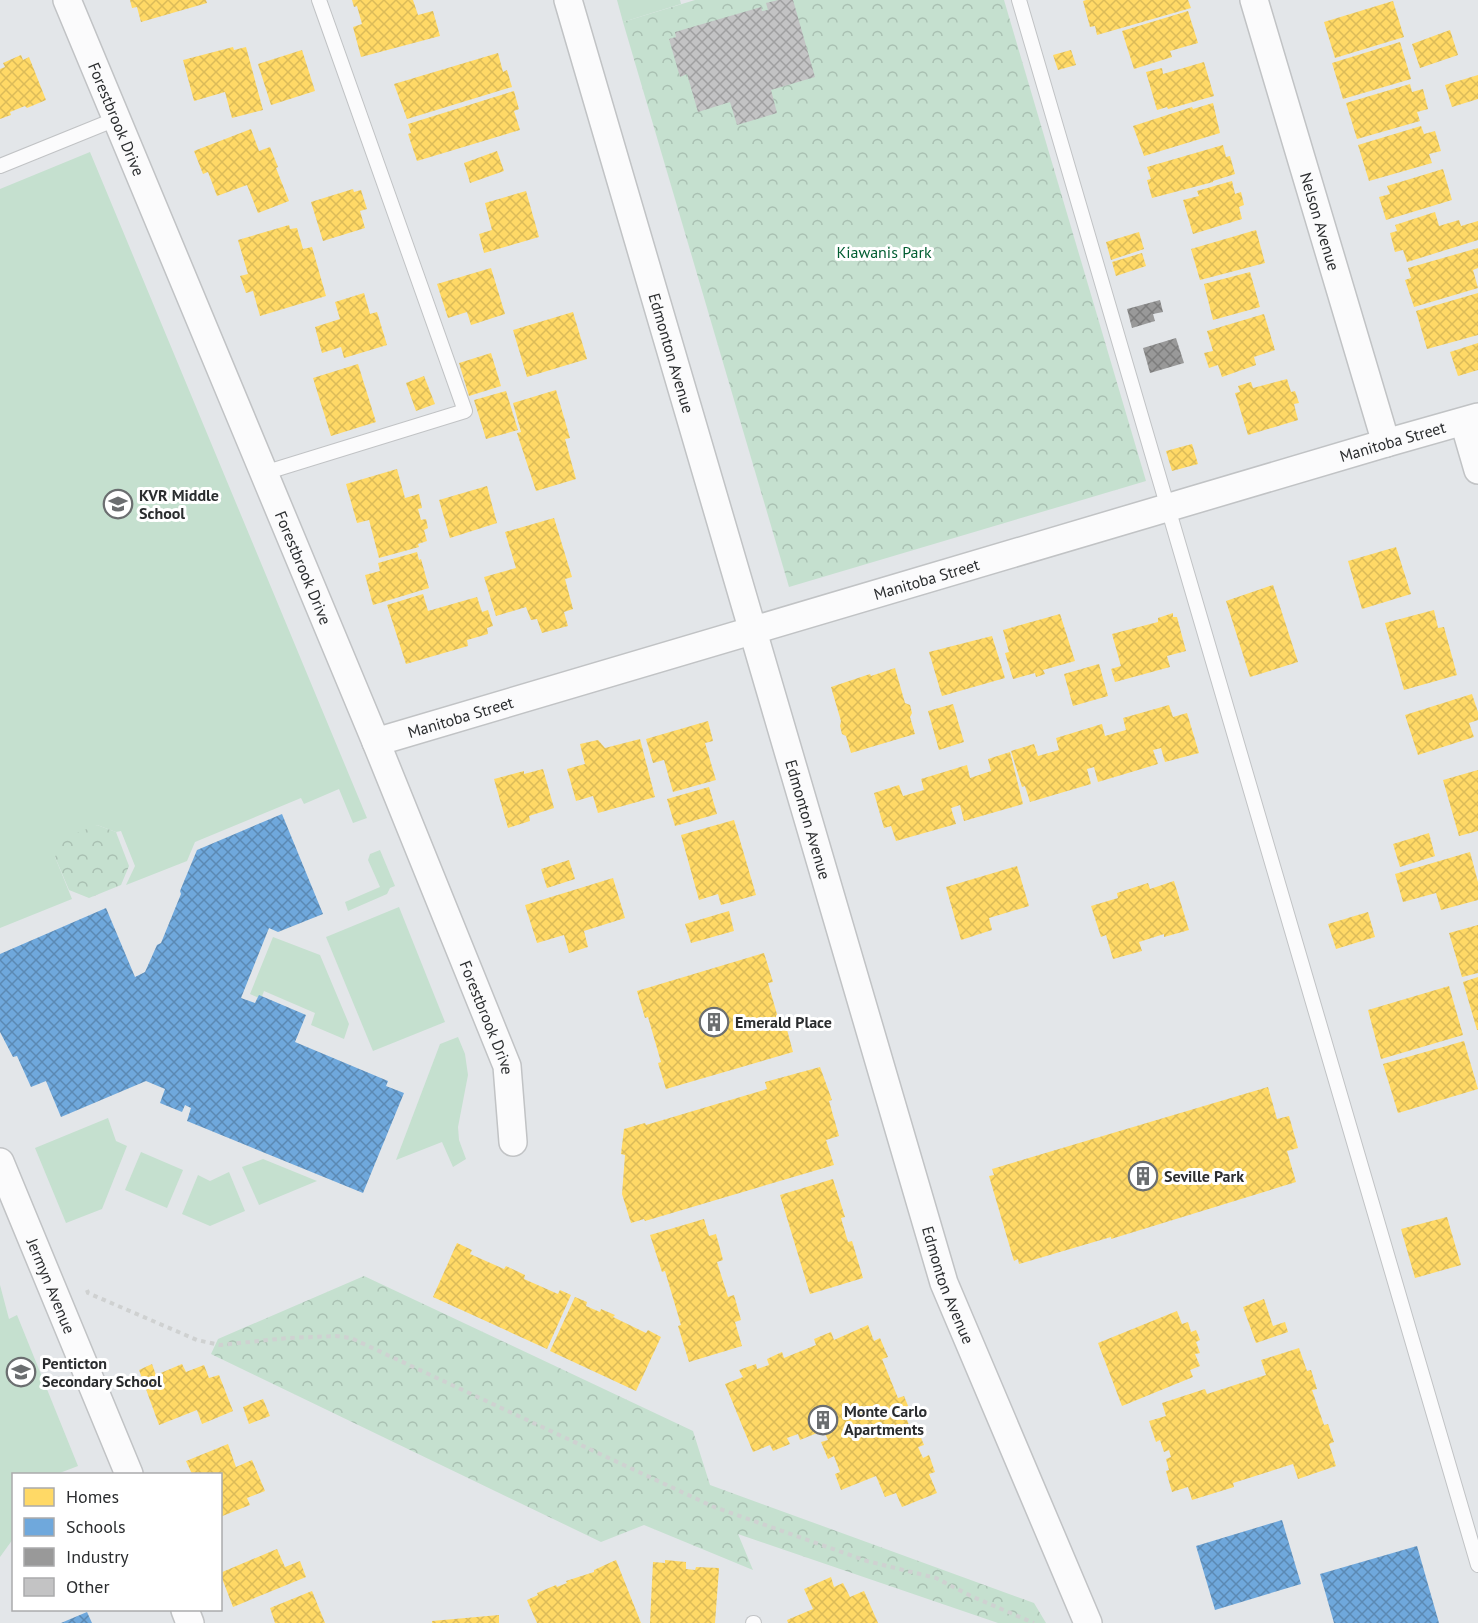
<svg xmlns="http://www.w3.org/2000/svg" width="1478" height="1623" font-family="'PT Sans',sans-serif">
<defs>
<pattern id="park-crowns" width="20" height="18" patternUnits="userSpaceOnUse" patternTransform="scale(1.5)"><rect width="20" height="18" fill="#c5e0cf"/><path d="M2 6a3 3 0 1 1 6 0M12 15a3 3 0 1 1 6 0" fill="none" stroke="#a9c0b2"/></pattern>
<pattern id="homes-cross-hatch" width="8" height="8" patternUnits="userSpaceOnUse" patternTransform="scale(1.5)"><rect width="8" height="8" fill="#ffd966"/><path d="M0 0l8 8M0 8l8-8" fill="none" stroke="#dbbb59"/></pattern>
<pattern id="schools-cross-hatch" width="8" height="8" patternUnits="userSpaceOnUse" patternTransform="scale(1.5)"><rect width="8" height="8" fill="#6fa8dc"/><path d="M0 0l8 8M0 8l8-8" fill="none" stroke="#5b89b3"/></pattern>
<pattern id="industry-cross-hatch" width="8" height="8" patternUnits="userSpaceOnUse" patternTransform="scale(1.5)"><rect width="8" height="8" fill="#999"/><path d="M0 0l8 8M0 8l8-8" fill="none" stroke="#7d7d7d"/></pattern>
<pattern id="building-cross-hatch" width="8" height="8" patternUnits="userSpaceOnUse" patternTransform="scale(1.5)"><rect width="8" height="8" fill="#c3c3c4"/><path d="M0 0l8 8M0 8l8-8" fill="none" stroke="#9f9fa0"/></pattern>
</defs>
<rect width="100%" height="100%" fill="#e3e6e9"/>
<g fill="#c5e0cf">
<polygon points="617,0 680,0 681,4 623,22"/>
<polygon points="90,152 367,818 353,823 339,789 304,804 301,798 195,842 187,861 126,885 135,866 121,831 116,832 97,825 55,857 72,899 0,928 0,189"/>
<polygon points="380,850 395,886 390,888 387,894 348,911 345,902 380,887 368,860 370,854"/>
<polygon points="399,907 445,1022 373,1051 326,937"/>
<polygon points="273,937 320,955 349,1024 344,1039 311,1025 315,1013 264,991 261,999 250,994"/>
<polygon points="458,1037 465,1054 468,1075 458,1127 459,1140 466,1159 453,1167 442,1142 396,1160 440,1044"/>
<polygon points="108,1118 116,1141 127,1146 102,1209 66,1223 35,1148"/>
<polygon points="141,1152 183,1170 167,1208 125,1190"/>
<polygon points="263,1159 317,1181 259,1205 242,1167"/>
<polygon points="229,1172 245,1211 210,1226 182,1214 198,1175 210,1181"/>
<polygon points="0,1285 9,1319 17,1315 78,1466 57,1474 14,1474 13,1539 0,1557"/>
</g>
<g fill="url(#park-crowns)">
<polygon points="695,0 1004,0 1146,481 789,587 623,22"/>
<polygon points="97,825 116,832 129,866 121,885 89,898 69,890 55,857 64,838"/>
<polygon points="364,1276 693,1431 710,1485 1034,1603 1046,1623 998,1623 738,1534 753,1570 644,1525 601,1542 211,1354 218,1339"/>
</g>
<g fill="url(#homes-cross-hatch)">
<polygon points="130,0 206,0 207,3 141,22 137,7 132,8"/>
<polygon points="352,0 413,0 418,15 433,11 440,36 361,57 353,27 362,24 357,6 354,7"/>
<polygon points="1086,0 1188,0 1191,8 1097,35 1095,26 1090,27 1083,1"/>
<polygon points="1393,1 1404,37 1335,58 1324,22"/>
<polygon points="1188,11 1198,43 1170,51 1172,57 1134,69 1122,31"/>
<polygon points="1450,30 1458,55 1420,68 1412,44"/>
<polygon points="1400,42 1411,79 1343,99 1332,63"/>
<polygon points="233,47 234,50 246,47 263,110 232,118 225,92 194,101 183,60"/>
<polygon points="302,50 315,91 271,105 258,64"/>
<polygon points="1071,50 1076,65 1058,70 1053,55"/>
<polygon points="498,53 503,72 507,70 512,87 407,119 394,84"/>
<polygon points="21,55 23,60 29,57 46,100 27,108 25,106 10,112 11,115 0,119 0,69 5,67 3,63"/>
<polygon points="1204,62 1214,96 1168,109 1167,107 1157,110 1146,72 1162,68 1163,74"/>
<polygon points="1478,75 1478,99 1452,107 1445,85"/>
<polygon points="1410,84 1412,92 1423,89 1428,109 1417,112 1420,121 1357,139 1346,103"/>
<polygon points="514,91 519,109 514,111 520,130 417,161 408,134 411,133 408,124"/>
<polygon points="1213,103 1220,133 1144,156 1133,126 1192,107 1193,109"/>
<polygon points="1421,126 1424,134 1435,131 1441,151 1429,154 1432,163 1369,181 1358,145"/>
<polygon points="251,129 259,151 270,147 278,167 276,168 289,201 258,213 247,185 217,196 208,172 203,174 194,151"/>
<polygon points="1223,145 1226,157 1230,156 1235,174 1213,181 1213,182 1152,198 1147,180 1151,179 1147,167"/>
<polygon points="497,151 504,171 470,183 464,163"/>
<polygon points="1443,169 1452,200 1386,220 1379,197 1390,194 1387,186"/>
<polygon points="1232,181 1235,194 1241,192 1244,205 1239,207 1242,219 1193,234 1183,200 1199,196 1197,191"/>
<polygon points="353,189 354,192 361,190 367,209 360,211 365,228 323,241 311,202"/>
<polygon points="526,191 539,237 484,253 479,234 492,230 485,203"/>
<polygon points="1435,212 1439,226 1459,220 1461,226 1478,221 1478,240 1407,262 1403,250 1395,252 1390,233 1397,231 1395,225"/>
<polygon points="289,225 290,229 297,228 303,249 312,247 326,296 260,316 253,291 246,293 240,276 248,274 238,240"/>
<polygon points="1256,230 1265,263 1200,280 1191,249"/>
<polygon points="1139,232 1144,249 1111,260 1106,242"/>
<polygon points="1478,248 1478,268 1473,270 1478,288 1414,307 1405,280 1411,278 1408,268"/>
<polygon points="1142,253 1146,266 1116,276 1112,262"/>
<polygon points="491,268 505,314 471,325 467,312 448,318 437,284"/>
<polygon points="1250,272 1260,307 1213,320 1204,284"/>
<polygon points="364,293 370,314 377,312 387,345 344,358 341,347 322,353 315,327 340,319 335,302"/>
<polygon points="1478,293 1478,335 1427,349 1416,311"/>
<polygon points="573,312 587,359 527,377 513,330"/>
<polygon points="1264,314 1275,350 1254,357 1256,365 1222,377 1218,365 1209,368 1204,353 1213,351 1207,331"/>
<polygon points="1478,343 1478,370 1458,376 1450,352"/>
<polygon points="491,353 501,386 469,396 459,363"/>
<polygon points="358,364 376,422 331,436 313,378"/>
<polygon points="424,376 435,404 416,411 406,383"/>
<polygon points="1287,379 1291,392 1295,391 1299,403 1294,404 1298,420 1248,435 1235,393 1240,392 1238,386 1251,382 1253,388"/>
<polygon points="556,390 570,438 565,439 576,479 536,491 517,433 521,432 513,403"/>
<polygon points="506,391 518,430 486,439 474,400"/>
<polygon points="1192,444 1198,464 1172,471 1166,451"/>
<polygon points="397,469 405,498 419,494 422,508 418,509 421,520 426,519 428,528 424,530 427,541 418,544 419,547 379,558 369,520 357,523 346,484"/>
<polygon points="487,486 497,523 450,538 439,500"/>
<polygon points="554,518 572,577 565,579 573,609 564,612 568,626 542,633 537,619 531,620 526,607 496,616 484,577 516,568 505,532"/>
<polygon points="1396,547 1411,594 1362,609 1348,561"/>
<polygon points="417,552 419,560 421,559 429,588 373,605 365,575 380,571 378,563"/>
<polygon points="1273,585 1298,662 1250,677 1226,601"/>
<polygon points="423,594 428,611 477,597 482,612 488,610 493,626 487,628 488,634 467,640 468,646 406,664 387,605"/>
<polygon points="1434,610 1438,628 1444,627 1457,675 1404,690 1385,623"/>
<polygon points="1173,613 1173,617 1177,617 1186,651 1167,656 1170,667 1115,682 1111,669 1121,666 1112,634 1158,622 1158,618"/>
<polygon points="1060,614 1075,661 1043,670 1045,674 1036,677 1035,673 1013,679 1005,653 1009,652 1003,630"/>
<polygon points="992,636 1005,678 942,696 929,652"/>
<polygon points="1099,664 1108,696 1073,706 1064,674"/>
<polygon points="895,668 905,703 910,705 912,713 910,717 915,734 851,753 846,736 842,734 840,726 841,721 831,687 870,674 871,676"/>
<polygon points="1472,694 1478,712 1478,720 1469,723 1474,737 1418,755 1405,715"/>
<polygon points="953,704 964,742 939,750 928,711"/>
<polygon points="1169,705 1173,717 1187,713 1199,753 1165,762 1161,748 1153,750 1158,764 1098,782 1094,767 1087,769 1091,784 1030,802 1025,786 1022,787 1011,751 1034,744 1038,756 1059,750 1056,738 1102,724 1105,736 1126,730 1123,718"/>
<polygon points="708,721 713,741 705,743 716,780 673,792 664,760 653,763 646,739"/>
<polygon points="640,739 655,797 598,813 593,796 576,801 567,769 585,764 580,744 598,740 605,748"/>
<polygon points="1010,752 1023,804 964,821 960,805 951,808 956,824 896,841 891,826 884,828 874,793 899,785 903,796 924,790 921,779 967,765 970,778 991,771 988,759"/>
<polygon points="543,769 554,808 529,816 530,821 508,828 494,779 524,771 524,774"/>
<polygon points="1478,770 1478,831 1459,836 1443,780"/>
<polygon points="709,787 717,814 675,826 667,799"/>
<polygon points="734,820 756,895 721,905 718,894 699,900 681,835"/>
<polygon points="1429,833 1435,856 1400,867 1393,844"/>
<polygon points="1470,852 1478,882 1478,900 1441,910 1436,893 1403,902 1395,874"/>
<polygon points="569,860 575,879 547,888 541,869"/>
<polygon points="1017,866 1029,906 989,918 992,930 961,940 946,887"/>
<polygon points="613,878 625,918 584,931 588,947 569,953 564,935 537,943 525,905"/>
<polygon points="1174,881 1189,930 1164,937 1164,934 1139,942 1142,951 1113,959 1106,935 1101,937 1091,906 1118,898 1117,893 1148,883 1150,889"/>
<polygon points="729,911 734,931 691,943 685,924"/>
<polygon points="1368,912 1375,937 1336,949 1328,924"/>
<polygon points="1478,925 1478,973 1462,977 1449,933"/>
<polygon points="764,953 773,982 768,983 781,1028 786,1026 793,1052 666,1089 658,1063 661,1062 648,1017 645,1018 637,991"/>
<polygon points="1478,977 1478,1030 1477,1030 1463,982"/>
<polygon points="1449,986 1463,1035 1381,1059 1368,1010"/>
<polygon points="1464,1041 1478,1089 1398,1113 1383,1064"/>
<polygon points="820,1067 832,1100 829,1101 839,1136 826,1140 834,1165 645,1221 644,1219 631,1223 622,1194 625,1155 621,1154 624,1129 645,1123 646,1125 767,1089 765,1082"/>
<polygon points="1268,1087 1277,1119 1289,1116 1298,1148 1287,1151 1296,1182 1111,1239 1111,1237 1019,1264 1018,1259 1014,1261 989,1176 994,1175 992,1169"/>
<polygon points="833,1179 845,1217 841,1218 848,1242 852,1241 863,1278 810,1294 780,1195"/>
<polygon points="1447,1217 1461,1265 1415,1278 1401,1229"/>
<polygon points="704,1219 709,1236 716,1234 723,1260 717,1262 728,1297 734,1295 741,1320 735,1322 742,1346 689,1362 678,1326 681,1325 665,1271 662,1272 650,1235"/>
<polygon points="457,1243 472,1250 470,1254 504,1269 506,1266 525,1275 524,1279 558,1294 560,1290 571,1295 547,1349 433,1297"/>
<polygon points="575,1297 587,1302 586,1306 600,1312 601,1309 615,1315 613,1317 646,1333 648,1330 661,1337 636,1391 550,1351"/>
<polygon points="1264,1299 1273,1326 1285,1322 1288,1332 1256,1343 1243,1307"/>
<polygon points="1177,1311 1182,1324 1188,1322 1191,1332 1196,1330 1200,1340 1196,1342 1200,1353 1195,1354 1200,1366 1190,1370 1193,1377 1122,1406 1098,1343"/>
<polygon points="868,1325 874,1341 880,1338 888,1357 882,1359 898,1398 904,1396 911,1413 905,1415 911,1430 917,1428 924,1445 918,1447 923,1458 929,1455 935,1472 929,1474 937,1493 902,1507 896,1493 885,1497 876,1476 841,1490 835,1474 840,1472 834,1456 828,1459 821,1442 828,1440 821,1424 815,1427 817,1433 800,1440 798,1434 787,1438 790,1444 773,1451 770,1445 753,1452 725,1384 743,1377 739,1370 756,1364 757,1369 769,1365 767,1359 782,1352 784,1358 816,1345 814,1339 831,1332 834,1340"/>
<polygon points="1299,1348 1307,1371 1311,1370 1317,1389 1312,1390 1324,1425 1328,1424 1334,1442 1329,1444 1336,1466 1298,1479 1293,1464 1233,1483 1234,1487 1192,1500 1188,1487 1172,1492 1166,1471 1169,1470 1166,1459 1171,1457 1169,1450 1164,1452 1160,1440 1156,1442 1149,1421 1166,1416 1162,1403 1205,1389 1207,1394 1266,1375 1261,1360"/>
<polygon points="152,1364 156,1375 182,1364 186,1372 204,1365 209,1378 219,1375 233,1411 202,1424 197,1410 159,1425 139,1370"/>
<polygon points="263,1399 270,1416 249,1424 243,1407"/>
<polygon points="228,1444 236,1467 252,1460 265,1491 247,1498 250,1505 220,1517 220,1474 192,1474 186,1461"/>
<polygon points="277,1549 285,1567 300,1561 306,1577 233,1607 220,1573"/>
<polygon points="616,1560 641,1623 537,1623 527,1600 538,1595 537,1593 556,1585 557,1587 567,1583 566,1581 594,1572 594,1570"/>
<polygon points="665,1560 686,1562 686,1569 695,1570 696,1567 719,1568 715,1623 650,1623 653,1562 665,1563"/>
<polygon points="831,1577 834,1587 843,1583 850,1597 864,1591 878,1623 788,1623 787,1620 813,1609 804,1589"/>
<polygon points="312,1591 325,1623 275,1623 270,1608"/>
<polygon points="499,1615 499,1623 432,1623 432,1621"/>
</g>
<g fill="url(#schools-cross-hatch)">
<polygon points="282,814 323,914 278,932 269,928 241,998 255,1003 259,995 306,1015 295,1042 388,1081 386,1086 404,1093 363,1193 187,1121 191,1108 185,1105 182,1112 160,1103 165,1089 146,1081 61,1117 46,1081 31,1087 17,1056 13,1057 0,1032 0,954 106,908 135,977 145,972 157,945 161,943 181,894 180,891 197,850"/>
<polygon points="1282,1520 1301,1584 1215,1610 1196,1546"/>
<polygon points="1417,1546 1439,1623 1334,1623 1320,1574"/>
<polygon points="87,1612 92,1623 61,1623"/>
</g>
<g fill="url(#industry-cross-hatch)">
<polygon points="1160,300 1163,312 1153,314 1155,321 1132,328 1127,309"/>
<polygon points="1176,338 1184,363 1150,373 1143,348"/>
</g>
<polygon fill="url(#building-cross-hatch)" points="778,0 793,0 815,77 771,90 777,113 737,125 730,102 698,112 687,74 680,77 669,39 676,37 675,32 761,7 762,11 768,10 766,3"/>
<g fill="none" stroke-linecap="round" stroke-linejoin="round">
<g stroke="#c1c3c5" stroke-width="16">
<g id="lane">
<polyline points="1019,0 1478,1565"/>
<polyline points="0,166 116,119"/>
<polyline points="264,473 465,411 319,0"/>
<polyline points="753,1623 754,1623"/>
</g>
</g>
<g stroke="#c1c3c5" stroke-width="30">
<g id="street">
<path id="s1" d="M67 0 376 742 507 1066 513 1142"/>
<path id="s2" d="M568 0 944 1283 1088 1623"/>
<path id="s3" d="M1254 0 1386 443"/>
<polyline points="1464,422 1478,470"/>
<path id="s4" d="M376 742 1386 443 1478 417"/>
<path id="s5" d="M0 1162 129 1474"/>
<polyline points="185,1610 190,1623"/>
</g>
</g>
<polyline stroke="#cfd1d1" stroke-width="4" stroke-dasharray="4.5 4.5" stroke-linecap="butt" points="87,1290 88,1293 197,1340 220,1345 288,1338 336,1336 351,1338 714,1507 867,1561 936,1578 971,1596 1034,1623"/>
<use href="#lane" stroke="#fbfbfc" stroke-width="14"/>
<use href="#street" stroke="#fbfbfc" stroke-width="27"/>
</g>
<defs>
<g id="school-ring" transform="scale(1.5)"><circle r="9.5" fill="#fff" stroke="#6b6e70" stroke-width="1.5"/><path d="M0-5L7-2L0 1L-7-2ZM-4 1L0 2.5L4 1V4Q0 6-4 4Z" fill="#6b6e70"/></g>
<g id="building-ring" transform="scale(1.5)"><circle r="9.5" fill="#fff" stroke="#6b6e70" stroke-width="1.5"/><path d="M-4-6H4V6H1V3H-1V6H-4ZM-2.5-4.3h1.7v1.8h-1.7ZM.8-4.3h1.7v1.8H.8ZM-2.5-1h1.7V.8h-1.7ZM.8-1h1.7V.8H.8Z" fill="#6b6e70"/></g>
</defs>
<g fill-rule="evenodd">
<use href="#school-ring" x="118" y="504"/>
<use href="#building-ring" x="714" y="1022"/>
<use href="#building-ring" x="1143" y="1176"/>
<use href="#school-ring" x="21" y="1372"/>
<use href="#building-ring" x="823" y="1420"/>
</g>
<g text-anchor="middle" stroke-width="6" stroke-linejoin="round" paint-order="stroke">
<g font-size="16" fill="#2b2d2f" stroke="#fff">
<text dy="6" stroke="none"><textPath href="#s1" startOffset="129">Forestbrook Drive</textPath></text>
<text dy="6" stroke="none"><textPath href="#s3" startOffset="231">Nelson Avenue</textPath></text>
<text dy="6" stroke="none"><textPath href="#s2" startOffset="368">Edmonton Avenue</textPath></text>
<text dy="6" stroke="none"><textPath href="#s4" startOffset="1060">Manitoba Street</textPath></text>
<text dy="6" stroke="none"><textPath href="#s1" startOffset="615">Forestbrook Drive</textPath></text>
<text dy="6" stroke="none"><textPath href="#s4" startOffset="574">Manitoba Street</textPath></text>
<text dy="6" stroke="none"><textPath href="#s4" startOffset="88">Manitoba Street</textPath></text>
<text dy="6" stroke="none"><textPath href="#s2" startOffset="854">Edmonton Avenue</textPath></text>
<text dy="6" stroke="none"><textPath href="#s1" startOffset="1101">Forestbrook Drive</textPath></text>
<text dy="6" stroke="none"><textPath href="#s2" startOffset="1340">Edmonton Avenue</textPath></text>
<text dy="6" stroke="none"><textPath href="#s5" startOffset="134">Jermyn Avenue</textPath></text>
</g>
<g font-size="16" fill="#005d31" stroke="#fff">
<text x="884" y="258">Kiawanis Park</text>
</g>
<g font-size="16" font-weight="bold" fill="#2b2d2f" stroke="#fff" text-anchor="start">
<text x="139" y="501">KVR Middle<tspan x="139" dy="18">School</tspan></text>
<text x="735" y="1028">Emerald Place</text>
<text x="1164" y="1182">Seville Park</text>
<text x="42" y="1369">Penticton<tspan x="42" dy="18">Secondary School</tspan></text>
<text x="844" y="1417">Monte Carlo<tspan x="844" dy="18">Apartments</tspan></text>
</g>
</g>
<rect x="12" y="1473" width="210" height="138" fill="#ffffff" stroke="#aaabac" stroke-width="1.5"/>
<rect x="24" y="1488" width="30" height="18" fill="#ffd966" stroke="#aaabac" stroke-width="1.5"/>
<text x="66" y="1503" font-size="18" fill="#2b2d2f">Homes</text>
<rect x="24" y="1518" width="30" height="18" fill="#6fa8dc" stroke="#aaabac" stroke-width="1.5"/>
<text x="66" y="1533" font-size="18" fill="#2b2d2f">Schools</text>
<rect x="24" y="1548" width="30" height="18" fill="#999999" stroke="#aaabac" stroke-width="1.5"/>
<text x="66" y="1563" font-size="18" fill="#2b2d2f">Industry</text>
<rect x="24" y="1578" width="30" height="18" fill="#c3c3c4" stroke="#aaabac" stroke-width="1.5"/>
<text x="66" y="1593" font-size="18" fill="#2b2d2f">Other</text>
</svg>
